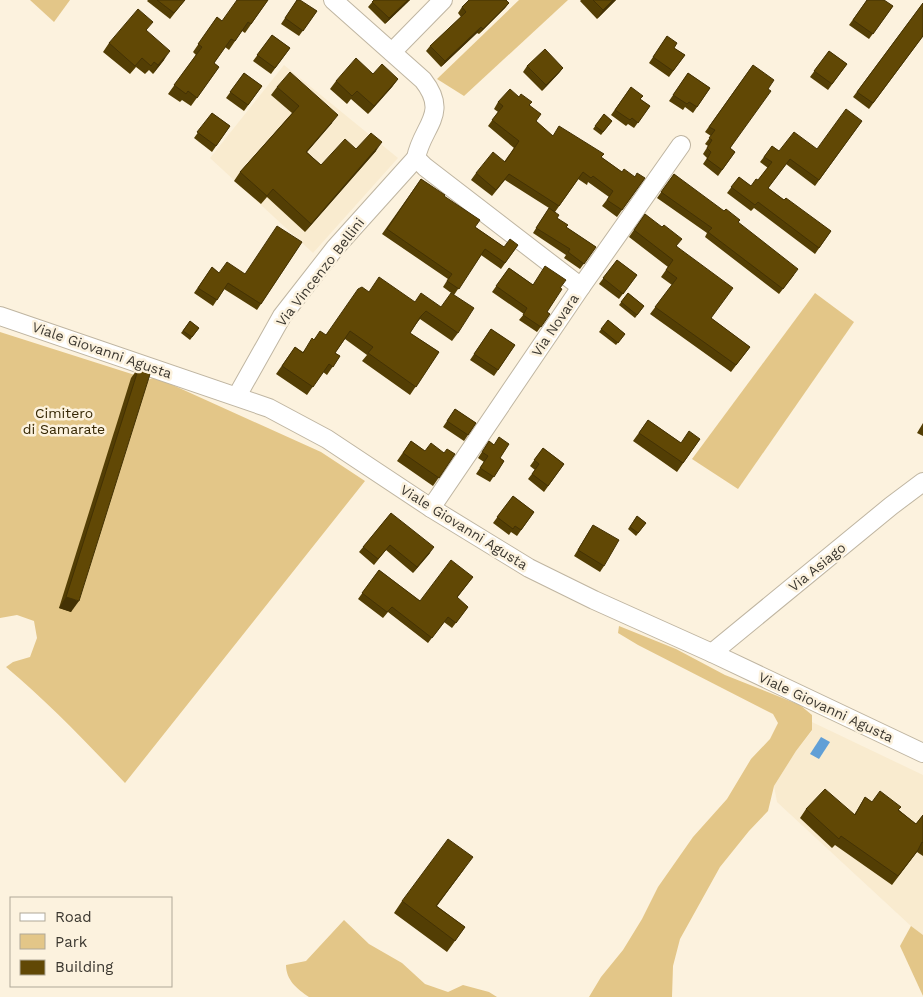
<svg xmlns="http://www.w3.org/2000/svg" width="923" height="997" font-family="'Work Sans',sans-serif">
<rect width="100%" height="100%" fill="#fcf2de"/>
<g fill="#f9ebcf">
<polygon points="284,65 398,158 313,253 210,158"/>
<polygon points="812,722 923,775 923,935 911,926 777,802 774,786 796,751 812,731"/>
</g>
<g fill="#e3c688">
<polygon points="30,0 70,0 54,22"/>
<polygon points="519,0 568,0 464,96 437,79"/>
<polygon points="815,293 854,322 738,489 692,459"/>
<path d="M0 332 138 376 143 382 155 377 321 452 365 481 125 783C87 743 49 703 6 667L13 662 30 657 37 638 34 621 17 615 0 618Z"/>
<polygon points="619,626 676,649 725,675 800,705 812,715 812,730 796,751 774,786 768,811 749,831 720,867 680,939 673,966 672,997 589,997 601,977 623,950 642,919 658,887 693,837 727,799 751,759 770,739 778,723 773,714 638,645 618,633"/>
<path d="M344 920 369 944 402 963 425 984 448 992 463 985 489 992 497 997H309C297 989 286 980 286 965L306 961Z"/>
<polygon points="911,926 923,935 923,996 900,946"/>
</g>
<polygon fill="#619fd6" points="821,737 830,742 819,759 810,754"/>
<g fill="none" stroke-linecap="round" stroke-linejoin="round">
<g stroke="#bfb5a1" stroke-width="20">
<g id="minor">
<path d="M333 0 423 80C450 114 422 126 416 158L425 167 581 287"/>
<polyline points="392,52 443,0"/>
<polyline points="0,316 269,408 327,439 431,508 529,568 594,600 712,653 923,753"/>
<polyline points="237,396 282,316 335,248 416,158"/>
<polyline points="431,508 581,287 681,145"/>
<polyline points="712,653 891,506 923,482"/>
</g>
</g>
<use href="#minor" stroke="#fff" stroke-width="18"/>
</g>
<g fill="#533e04">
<polygon points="148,0 185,0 170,19 147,1"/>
<polygon points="268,0 245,33 242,31 229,50 225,47 214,63 219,67 191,106 182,100 180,102 168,94 196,55 193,52 217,17 222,21"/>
<polygon points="297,0 317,11 299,36 281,24"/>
<polygon points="374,0 410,0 385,24 368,7"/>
<polygon points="581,0 616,0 597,19 580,1"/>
<polygon points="867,0 893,6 869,39 849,25"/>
<polygon points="509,3 505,8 479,34 477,33 441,67 426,51 430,46 461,17 458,13 462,7"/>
<polygon points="923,3 923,36 869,109 853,97"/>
<polygon points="147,31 164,60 153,74 149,70 145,74 136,67 130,74 103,52 109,43"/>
<polygon points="272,35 290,48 271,74 253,61"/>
<polygon points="667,36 674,48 685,55 669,77 649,63"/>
<polygon points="829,51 847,64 828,90 810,77"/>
<polygon points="753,65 768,89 730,148 735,152 718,176 703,164 707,158 703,154 708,146 705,144 711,136 705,132"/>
<polygon points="527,66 563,68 559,73 542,91 523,72"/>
<polygon points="244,73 262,86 244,111 226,98"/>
<polygon points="688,73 710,88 693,113 685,107 683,110 669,101"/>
<polygon points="398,79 392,87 368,114 351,99 347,104 330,89 336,81"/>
<polygon points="277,87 332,123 307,152 321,165 356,149 376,151 305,232 267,197 261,204 234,181 240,172 292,113 271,95"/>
<polygon points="631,87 640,99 650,106 634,128 628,124 626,126 611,115"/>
<polygon points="498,102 530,105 536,121 552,136 601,157 622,172 635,177 645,178 617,217 602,206 609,197 588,182 587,185 578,179 555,212 557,218 566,227 596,247 580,269 564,258 566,255 533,233 549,208 505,180 492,196 471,180 476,173 504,162 514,148 488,126 498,112 494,109"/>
<polygon points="212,113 230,126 212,152 194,138"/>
<polygon points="604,114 612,121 601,135 593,129"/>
<polygon points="862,121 815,186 786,164 768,188 784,200 831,231 815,254 754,208 751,211 727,193 739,177 751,186 758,180 768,168 760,162 772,146 779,151 817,149"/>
<polygon points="674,174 794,275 779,294 705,237 707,233 657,198"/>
<polygon points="421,179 444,196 475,227 504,247 518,245 501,269 481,255 454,295 443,287 448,279 382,234"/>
<polygon points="645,214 677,246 711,318 750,347 731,372 650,314 672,285 661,277 668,267 629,237"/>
<polygon points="302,242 257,310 224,289 213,306 194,293 212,267 219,273 245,274"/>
<polygon points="617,260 637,275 619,299 599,284"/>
<polygon points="509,268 532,284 560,288 547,312 550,314 537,332 519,320 524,314 492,292"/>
<polygon points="368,292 415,302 441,307 458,333 452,341 420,319 416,324 410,333 439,352 410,395 362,361 367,355 345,339 335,353 340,356 327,375 323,372 307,395 276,374 295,347 303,352 314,339 326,335"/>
<polygon points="628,293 644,306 635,318 619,305"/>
<polygon points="608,320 625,334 616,345 599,332"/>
<polygon points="190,321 199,328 190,340 181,333"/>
<polygon points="491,329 515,345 494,376 470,360"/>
<polygon points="139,367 71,612 59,608 131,378"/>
<polygon points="455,409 476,423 464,441 443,427"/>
<polygon points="648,420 681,443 700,439 677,472 633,441"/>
<polygon points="923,423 923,436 917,433"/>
<polygon points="411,441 425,451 455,454 433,486 397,461"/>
<polygon points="489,441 494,445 500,458 504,461 490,482 476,474 484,462 478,458"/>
<polygon points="543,448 564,464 544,492 528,479 535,470 530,466"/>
<polygon points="513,496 534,512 517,536 511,532 509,535 493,523"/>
<polygon points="391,513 430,553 413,573 386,550 374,565 359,552"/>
<polygon points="637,516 646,523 636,536 628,529"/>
<polygon points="593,525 604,566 600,572 574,556"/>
<polygon points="379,570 420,601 473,577 457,598 468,607 452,628 444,622 428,643 388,612 383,618 358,599"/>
<polygon points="865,797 872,802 899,810 916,824 923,815 923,856 917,852 892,885 835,845 832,848 800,818 806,809 854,815"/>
<polygon points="465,868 437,906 465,927 447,952 394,913 402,901"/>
</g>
<g fill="#443204">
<polygon points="408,0 410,0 385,24 389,18"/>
<polygon points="613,0 616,0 597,19 603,10"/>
<polygon points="509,3 505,8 479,34 483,29"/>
<polygon points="481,27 477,33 441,67 445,61"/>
<polygon points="170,51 164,60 153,74 158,65"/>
<polygon points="563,68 559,73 542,91 546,85"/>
<polygon points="398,79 392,87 368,114 374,106"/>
<polygon points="338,115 332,123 300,160 306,152"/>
<polygon points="382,142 376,151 305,232 311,224"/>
<polygon points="434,547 430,553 413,573 417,567"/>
<polygon points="66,597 79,601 71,612 59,608"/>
</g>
<g fill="#614805" stroke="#443204">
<polygon points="157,0 185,0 174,13"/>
<polygon points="237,0 268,0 251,24 248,22 235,41 231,39 214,63 219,67 197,98 188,91 186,94 174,85 202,47 198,44 217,17 222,21"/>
<polygon points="297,0 300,0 317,11 303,31 285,18"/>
<polygon points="374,0 408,0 389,18 372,2"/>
<polygon points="469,0 506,0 509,3 483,29 481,27 445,61 430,46 466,12 462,7"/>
<polygon points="593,0 613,0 603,10"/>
<polygon points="867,0 884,0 893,6 873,34 853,20"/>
<polygon points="923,3 923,36 873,103 857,92"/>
<polygon points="138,9 153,22 146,30 170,51 158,65 154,62 151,66 142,58 135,66 109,43"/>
<polygon points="272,35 290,48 275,68 257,55"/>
<polygon points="667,36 677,43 674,48 685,55 673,71 653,57"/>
<polygon points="545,49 563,68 546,85 527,66"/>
<polygon points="829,51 847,64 832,84 814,71"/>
<polygon points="356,58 373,74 382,64 398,79 374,106 357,91 352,96 336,81"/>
<polygon points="753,65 774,80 768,89 771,91 730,148 735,152 722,170 707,159 711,152 707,148 712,140 709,138 715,130 709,127"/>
<polygon points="290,72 338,115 306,152 321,165 345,139 356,149 371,133 382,142 311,224 273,189 267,196 240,172 299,106 277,87"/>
<polygon points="244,73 262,86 248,105 230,92"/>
<polygon points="688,73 710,88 697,107 689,102 687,104 673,95"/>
<polygon points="631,87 643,96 640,99 650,106 638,123 632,118 630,120 615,110"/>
<polygon points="510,89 519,97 521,94 532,102 529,105 541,114 536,121 553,136 559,126 604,154 601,157 622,172 624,169 635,177 637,173 645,178 622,210 607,200 613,191 593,176 591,178 583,172 559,206 509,174 496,190 476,173 493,152 505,162 519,141 492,120 503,106 498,102"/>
<polygon points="846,109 862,121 819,180 790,159 768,188 784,200 786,198 831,231 819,248 758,202 755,205 731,187 739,177 751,186 756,179 758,180 772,162 764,157 772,146 779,151 794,132 817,149"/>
<polygon points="212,113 230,126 216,146 197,132"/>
<polygon points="604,114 612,121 603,132 595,126"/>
<polygon points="674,174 724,211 726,209 740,220 738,222 798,269 783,289 708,232 712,228 661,192"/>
<polygon points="421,179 445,195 444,196 480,220 475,227 504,247 510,239 518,245 505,263 485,249 459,289 447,281 452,274 387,229"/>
<polygon points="549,208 559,215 557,218 568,225 566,227 596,247 584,264 568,252 570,249 536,228"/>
<polygon points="645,214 662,227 664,225 682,239 676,246 733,288 711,318 750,347 736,365 655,307 677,278 666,270 673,260 634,230"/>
<polygon points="277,226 302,242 261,304 228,283 217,300 198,288 212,267 219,273 227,262 245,274"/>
<polygon points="617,260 637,275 623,294 603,278"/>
<polygon points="545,266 566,280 560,288 562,289 547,312 550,314 541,327 523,315 527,308 496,286 509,268 533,285"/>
<polygon points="379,277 415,302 421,293 441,307 451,293 474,308 458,333 426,311 421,316 410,333 439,352 416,387 368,353 373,347 350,331 335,353 340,356 333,367 329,364 313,387 282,366 295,347 303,353 312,338 314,340 320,331 326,335 358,289 362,287 369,292"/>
<polygon points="628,293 644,306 637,315 621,302"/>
<polygon points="608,320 625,334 618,343 601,329"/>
<polygon points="190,321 199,328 192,337 183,331"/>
<polygon points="491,329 515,345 498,370 474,354"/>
<polygon points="139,367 151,371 79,601 66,597"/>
<polygon points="455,409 476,423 468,435 447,421"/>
<polygon points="648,420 681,443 689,431 700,439 683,463 639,433"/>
<polygon points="499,437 509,444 500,458 504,461 494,477 480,468 488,456 482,452 489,441 494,445"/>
<polygon points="411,441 425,451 431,443 444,453 447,449 455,454 439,478 403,453"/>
<polygon points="543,448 564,464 548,486 532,474 539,464 534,460"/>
<polygon points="513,496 534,512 521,530 515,526 513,529 497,517"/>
<polygon points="391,513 434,547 417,567 390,545 378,559 363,547"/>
<polygon points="637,516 646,523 638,533 630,527"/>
<polygon points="593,525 619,540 604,566 578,550"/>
<polygon points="451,560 473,577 457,597 468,607 456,623 448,617 432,638 392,607 387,612 362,593 379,570 420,601"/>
<polygon points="825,789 855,815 865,797 872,802 880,791 901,807 898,810 916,824 923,815 923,843 922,842 918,850 898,876 841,836 839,839 806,809"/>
<polygon points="448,839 473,857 436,906 465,927 455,941 402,901"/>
</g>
<g text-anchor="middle" stroke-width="5" stroke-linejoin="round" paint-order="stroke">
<g font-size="14" fill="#3c3830" stroke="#fcf2de">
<text transform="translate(320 272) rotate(-52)" y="5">Via Vincenzo Bellini</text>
<text transform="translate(555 325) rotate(-56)" y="5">Via Novara</text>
<text transform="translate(102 350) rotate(19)" y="5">Viale Giovanni Agusta</text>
<text transform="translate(464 527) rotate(32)" y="5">Viale Giovanni Agusta</text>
<text transform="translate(817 567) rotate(-39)" y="5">Via Asiago</text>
<text transform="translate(826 707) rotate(25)" y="5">Viale Giovanni Agusta</text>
</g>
<g font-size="14" fill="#352704" stroke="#fcf2de">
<text x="64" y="418">Cimitero<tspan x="64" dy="16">di Samarate</tspan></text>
</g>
</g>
<rect x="10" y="897" width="162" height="90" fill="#fcf2de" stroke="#afa898"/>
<rect x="20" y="913" width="25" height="8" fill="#ffffff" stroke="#afa898"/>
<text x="55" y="922" font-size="15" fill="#3c3830">Road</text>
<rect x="20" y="934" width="25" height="15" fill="#e3c688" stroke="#afa898"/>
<text x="55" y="947" font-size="15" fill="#3c3830">Park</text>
<rect x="20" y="960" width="25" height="15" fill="#614805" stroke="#afa898"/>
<text x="55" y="972" font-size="15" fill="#3c3830">Building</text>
</svg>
